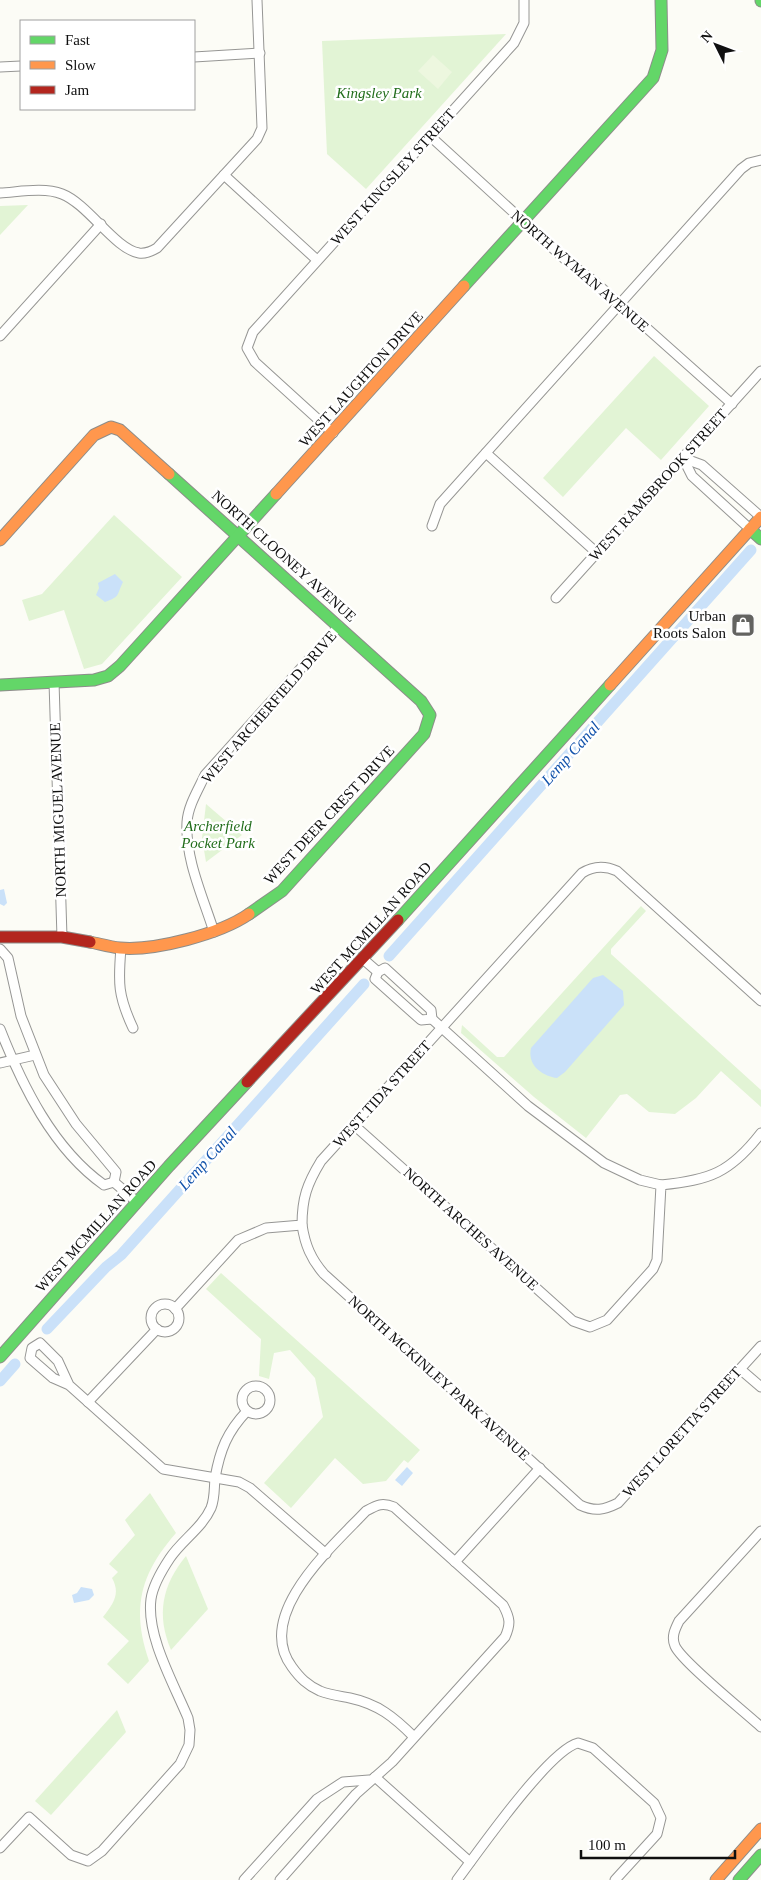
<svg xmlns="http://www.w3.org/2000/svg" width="761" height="1880" font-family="Georgia,serif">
<rect width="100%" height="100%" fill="#fcfcf6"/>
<g fill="#e2f4d5">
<polygon points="506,34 366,189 327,154 322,41"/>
<polygon points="28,205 0,235 0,206"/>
<polygon points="654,356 709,406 661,460 626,428 563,497 543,478"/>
<polygon points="114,515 182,577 102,664 84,669 64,610 29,621 22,600 42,594"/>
<polygon points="206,804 242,835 206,862 202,838"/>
<polygon points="641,906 646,911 611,949 611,954 761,1090 761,1107 721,1071 696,1098 675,1114 649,1112 627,1094 620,1095 586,1138 534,1097 461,1033 462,1025 497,1057 504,1057"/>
<polygon points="221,1273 420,1450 408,1463 404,1460 386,1481 363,1484 335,1458 291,1508 264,1483 323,1417 315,1378 290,1350 274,1353 269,1379 259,1376 261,1339 206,1289"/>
<path d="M150 1493 176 1533C140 1574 131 1609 149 1661L128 1684 107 1664 129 1641 103 1617C113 1604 121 1594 112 1578L118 1572 109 1564 135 1535 125 1520Z"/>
<path d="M186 1556 208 1609 171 1650C156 1615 162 1585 186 1556Z"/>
<polygon points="117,1710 126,1732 51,1815 35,1801"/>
</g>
<polygon fill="#edf7df" points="433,55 452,72 438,89 418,71"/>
<g fill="#cae1f9">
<path d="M115 574 123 582C116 596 121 596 105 602L96 595 99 588 98 583Z"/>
<polygon points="4,889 7,903 4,906 0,904 0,890"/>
<path d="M603 975 623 991 624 1005 565 1072 557 1078C542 1076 527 1065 531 1048L593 978Z"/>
<polygon points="407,1467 413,1473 402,1486 395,1480"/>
<polygon points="81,1587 92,1589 94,1595 89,1600 74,1603 72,1595 77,1593"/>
</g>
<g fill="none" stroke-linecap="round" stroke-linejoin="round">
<g stroke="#cae1f9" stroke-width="11">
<polyline points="389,956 751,550"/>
<polyline points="47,1329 106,1267 121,1255 364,984"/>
<polyline points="0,1381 15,1364"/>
</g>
<g stroke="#969694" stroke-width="11">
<g id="street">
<polyline points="194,57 260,53"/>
<polyline points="0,67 21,66"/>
<polyline points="430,136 569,263 595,282 732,404"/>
<polyline points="224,175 317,260"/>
<path d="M0 193C19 192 44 187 62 194 88 204 115 249 139 253 146 254 152 251 157 248L257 139 262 128 257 0"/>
<polyline points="0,336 101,224"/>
<polyline points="333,433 255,362 247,348 253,332 514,43 524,23 524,0"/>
<polyline points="486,453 597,553"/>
<polyline points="683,458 702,465 761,517"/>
<polyline points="683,458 692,476 750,529"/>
<polyline points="432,526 440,504 741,169 749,163 761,160"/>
<polyline points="556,598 761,371"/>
<polyline points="54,682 62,937"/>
<path d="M214 932C203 897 185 859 187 822 188 806 198 790 205 775L339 626"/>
<path d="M121 948C118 983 118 996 133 1028"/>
<polyline points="0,949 8,958 21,1016 44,1075 76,1124 116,1172 114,1182"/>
<polyline points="363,959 378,972"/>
<polygon points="385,968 431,1010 432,1019 421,1020 375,979 378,972"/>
<polyline points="432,1019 528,1106 604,1163 640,1180 661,1185"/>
<path d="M0 1029C22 1085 53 1149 104 1185L114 1182"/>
<polyline points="0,1063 35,1055"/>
<path d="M354 1125 573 1321 590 1327 607 1320 653 1269 657 1260 661 1185C710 1180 730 1173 761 1133"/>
<polyline points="114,1182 137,1202"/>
<path d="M302 1225C305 1245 311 1259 324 1274L580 1505C595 1512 604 1510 618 1503L761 1346"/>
<circle cx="165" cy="1318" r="14"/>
<path d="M175 1309 238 1240 266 1228 302 1225C302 1198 307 1184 321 1161L582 873C593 866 604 865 617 871L761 1001"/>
<polyline points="740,1369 761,1387"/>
<polyline points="69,1385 58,1361 40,1343 32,1348 30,1358 53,1378 69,1385 163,1469 239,1482 250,1488 326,1554"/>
<circle cx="256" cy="1400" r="14"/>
<polyline points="88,1402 157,1329"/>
<path d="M761 1531 679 1621C675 1629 671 1637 675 1646 682 1662 745 1712 761 1727"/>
<polyline points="455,1562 540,1468"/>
<polyline points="375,1777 470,1862"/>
<path d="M0 1848 29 1817 71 1855 88 1861 102 1851 180 1764 189 1745 190 1730 188 1718C174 1684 146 1636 151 1599 153 1585 162 1570 170 1558 182 1540 202 1528 211 1508 215 1498 214 1488 215 1478 220 1450 227 1432 247 1411"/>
<polyline points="244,1880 317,1799 343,1782 369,1780"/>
<path d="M280 1880 356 1794 392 1762 505 1637C511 1624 510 1618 503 1605L394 1507C382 1502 377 1505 366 1511 333 1546 253 1615 292 1667 300 1678 307 1685 320 1691 330 1695 340 1696 350 1698 378 1704 394 1717 414 1737"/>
<path d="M457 1880C478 1852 549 1750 578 1743L593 1748 654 1803 661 1818 657 1834 615 1880"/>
</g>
</g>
<g stroke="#8d8d8a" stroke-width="13">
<g id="fast">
<polyline points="761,0 761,1"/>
<polyline points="464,286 653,78 662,50 661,0"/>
<polyline points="169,474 421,701 430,715 424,734 282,891 249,914"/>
<polyline points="750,529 761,539"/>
<polyline points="0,685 94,680 108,676 120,666 276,494"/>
<polyline points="398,920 610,685"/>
<polyline points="0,1357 169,1166 247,1082"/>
<polyline points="739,1880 761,1855"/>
</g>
</g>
<g stroke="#8d8d8a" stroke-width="13">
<g id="slow">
<polyline points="276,494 464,286"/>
<polyline points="0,540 94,435 111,427 120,430 169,474"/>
<polyline points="610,685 761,517"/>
<path d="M90 942C100 944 110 947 120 948 155 951 220 934 249 914"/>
<polyline points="716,1880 761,1829"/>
</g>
</g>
<g stroke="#8d8d8a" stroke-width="13">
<g id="jam">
<polyline points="0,937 62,937 90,942"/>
<polyline points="247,1082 398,920"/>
</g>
</g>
<use href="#street" stroke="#fffffe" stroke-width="9"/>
<use href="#fast" stroke="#63d668" stroke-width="11"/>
<use href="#slow" stroke="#ff974d" stroke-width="11"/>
<use href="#jam" stroke="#b3261e" stroke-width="11"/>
</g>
<defs>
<g id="shop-square" transform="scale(1.25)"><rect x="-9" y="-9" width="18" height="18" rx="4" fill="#636360" stroke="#fff"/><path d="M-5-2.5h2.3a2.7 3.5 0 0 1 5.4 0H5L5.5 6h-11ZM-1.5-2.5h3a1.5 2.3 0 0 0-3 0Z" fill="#fff"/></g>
</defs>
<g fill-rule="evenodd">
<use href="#shop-square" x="743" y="625"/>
</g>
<g text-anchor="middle" stroke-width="5" stroke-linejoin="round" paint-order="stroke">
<g font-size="15" font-style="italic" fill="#216d1b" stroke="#fff">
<text x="379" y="98">Kingsley Park</text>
<text x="218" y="831">Archerfield<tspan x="218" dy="17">Pocket Park</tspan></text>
</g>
<g font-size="15" fill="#101010" stroke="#fff">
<text transform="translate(393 177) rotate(-48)" y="5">WEST KINGSLEY STREET</text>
<text transform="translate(580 271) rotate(41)" y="5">NORTH WYMAN AVENUE</text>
<text transform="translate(361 379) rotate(-48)" y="5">WEST LAUGHTON DRIVE</text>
<text transform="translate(658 485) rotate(-48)" y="5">WEST RAMSBROOK STREET</text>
<text transform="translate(284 556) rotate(42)" y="5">NORTH CLOONEY AVENUE</text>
<text transform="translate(269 707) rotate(-49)" y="5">WEST ARCHERFIELD DRIVE</text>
<text transform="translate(58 810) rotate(-92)" y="5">NORTH MIGUEL AVENUE</text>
<text transform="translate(329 815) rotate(-47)" y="5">WEST DEER CREST DRIVE</text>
<text transform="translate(371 928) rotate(-48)" y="5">WEST MCMILLAN ROAD</text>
<text transform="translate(382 1094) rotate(-48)" y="5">WEST TIDA STREET</text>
<text transform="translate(96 1226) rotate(-48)" y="5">WEST MCMILLAN ROAD</text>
<text transform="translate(471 1229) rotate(42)" y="5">NORTH ARCHES AVENUE</text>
<text transform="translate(439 1378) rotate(42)" y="5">NORTH MCKINLEY PARK AVENUE</text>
<text transform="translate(682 1432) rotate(-48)" y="5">WEST LORETTA STREET</text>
</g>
<g font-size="15" fill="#101010" stroke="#fff" text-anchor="end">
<text x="726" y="621">Urban<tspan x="726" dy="17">Roots Salon</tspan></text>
</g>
<g font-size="16" font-style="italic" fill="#1152ab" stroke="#fff">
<text transform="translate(570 753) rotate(-48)" y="6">Lemp Canal</text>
<text transform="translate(207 1158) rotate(-48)" y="6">Lemp Canal</text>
</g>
</g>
<rect x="20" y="20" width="175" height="90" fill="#ffffff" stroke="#9f9f9f"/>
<rect x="30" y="36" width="25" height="8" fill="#63d668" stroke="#9f9f9f"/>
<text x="65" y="45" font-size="15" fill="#101010">Fast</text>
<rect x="30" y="61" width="25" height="8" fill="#ff974d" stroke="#9f9f9f"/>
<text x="65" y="70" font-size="15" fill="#101010">Slow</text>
<rect x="30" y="86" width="25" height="8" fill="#b3261e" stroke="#9f9f9f"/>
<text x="65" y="95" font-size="15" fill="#101010">Jam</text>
<g transform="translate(716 45) rotate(312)" stroke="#ffffff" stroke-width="4" paint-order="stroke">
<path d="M0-4L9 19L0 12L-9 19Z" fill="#101010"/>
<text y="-8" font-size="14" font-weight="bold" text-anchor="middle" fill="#101010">N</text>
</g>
<path d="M581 1850v8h154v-8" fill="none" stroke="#101010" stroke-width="2.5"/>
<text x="588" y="1850" font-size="15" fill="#101010" stroke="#ffffff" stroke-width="4" paint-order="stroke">100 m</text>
</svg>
